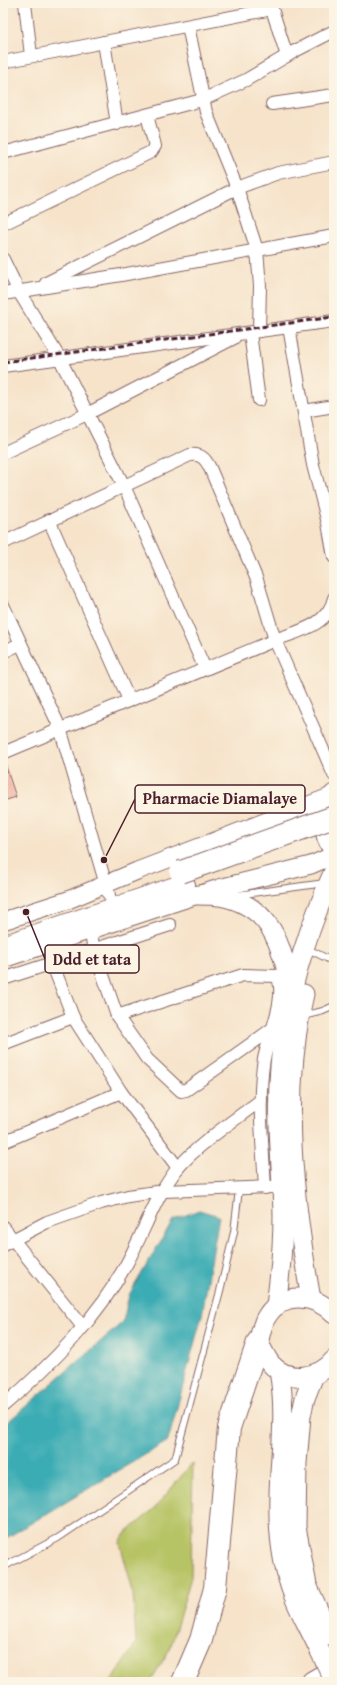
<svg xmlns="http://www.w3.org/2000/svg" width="337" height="1685" font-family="'Gentium Book Plus',serif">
<rect width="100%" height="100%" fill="#fcf5e5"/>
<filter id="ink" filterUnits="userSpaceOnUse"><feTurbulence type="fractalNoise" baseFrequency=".025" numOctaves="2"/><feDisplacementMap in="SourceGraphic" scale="8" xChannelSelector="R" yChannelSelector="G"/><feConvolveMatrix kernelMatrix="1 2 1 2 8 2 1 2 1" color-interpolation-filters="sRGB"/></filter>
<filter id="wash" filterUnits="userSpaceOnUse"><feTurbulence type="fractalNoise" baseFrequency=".012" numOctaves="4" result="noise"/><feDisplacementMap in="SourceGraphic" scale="16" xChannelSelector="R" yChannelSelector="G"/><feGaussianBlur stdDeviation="0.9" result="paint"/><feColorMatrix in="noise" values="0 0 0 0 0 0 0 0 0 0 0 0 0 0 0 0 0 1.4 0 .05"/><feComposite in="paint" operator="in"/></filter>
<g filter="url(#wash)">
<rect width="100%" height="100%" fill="#f6e3ca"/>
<polygon fill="#b7c466" stroke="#807248" points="193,1462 191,1577 170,1649 150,1682 111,1682 136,1643 133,1592 120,1543 124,1535 155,1508"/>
<polygon fill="#3aacb4" stroke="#426670" points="199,1210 219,1216 202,1315 168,1441 3,1540 3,1426 123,1322 129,1295 173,1220"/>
<g id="blocks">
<polygon fill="#eea292" points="5,764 16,797 3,801 3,765"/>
</g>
</g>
<g filter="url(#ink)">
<use href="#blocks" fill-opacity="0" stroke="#866463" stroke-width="1"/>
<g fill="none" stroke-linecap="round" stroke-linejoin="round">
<g stroke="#866463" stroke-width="8">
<g id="lane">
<polyline points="237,895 325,883"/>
<polyline points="314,952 330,960 334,964"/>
<polyline points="303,1016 323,1011 334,1006"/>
<polyline points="3,1567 58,1538 175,1459 220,1291 234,1232 239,1189"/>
</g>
</g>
<g stroke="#866463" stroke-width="14">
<g id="street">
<polyline points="25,3 31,56"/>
<polyline points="270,3 287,56"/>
<polyline points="188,26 206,112 237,188 257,250 260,286 259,331"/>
<polyline points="104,42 117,124"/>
<polyline points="3,62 272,9"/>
<polyline points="272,104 334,95"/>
<polyline points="3,153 202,100 246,80 295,51 334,31"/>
<polyline points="3,224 151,152 155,146 147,115"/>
<polyline points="3,259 19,292 60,359 124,486 205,669"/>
<polyline points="46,283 237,188 278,173 334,162"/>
<polyline points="3,294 121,275 334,236"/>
<polyline points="289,327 313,465 328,523 334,557"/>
<polyline points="250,333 259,400"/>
<polyline points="3,366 334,321"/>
<polyline points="304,411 334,406"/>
<polyline points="3,453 87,414 234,338"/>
<polyline points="49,520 129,700"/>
<path d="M3 543 190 455C201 454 205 458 210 468L257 580 275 640 334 775"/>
<polyline points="3,605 60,728 109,895"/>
<polyline points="3,652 20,644"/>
<path d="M3 753 275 640C298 631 328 626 334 598"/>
<polyline points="90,930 94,949 117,1016 147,1059 181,1091 186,1090 272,1029"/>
<polyline points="52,963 73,1017 121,1092 178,1168"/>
<polyline points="3,979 170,925"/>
<path d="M117 1016 243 975 277 976C288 996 268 1037 264 1059 257 1101 263 1146 265 1188"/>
<polyline points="3,1044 73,1017"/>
<polyline points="3,1142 121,1092"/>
<polyline points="3,1227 83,1327"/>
<polyline points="3,1245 47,1222 101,1203 128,1196 163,1191 272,1187"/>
<path d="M3 1406C51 1365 97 1319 127 1263 144 1232 155 1197 177 1169 198 1144 235 1120 261 1100"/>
</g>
</g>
<g stroke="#866463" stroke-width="19">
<g id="secondary">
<polyline points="3,921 68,900 137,871 332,796"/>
<polyline points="3,959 219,888 311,865 334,855"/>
</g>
</g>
<g stroke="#866463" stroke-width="21">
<g id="primary">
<path d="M334 794C319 810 322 835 334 851"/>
<path d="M198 895C205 895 212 895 219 896 272 905 281 945 291 989"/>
<path d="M304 994C281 1094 293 1199 311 1299"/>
<path d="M276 1306C280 1276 283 1246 283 1216 282 1162 275 1109 281 1056 287 992 308 929 334 871"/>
<path d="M334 1314C315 1295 284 1290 267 1316 262 1323 261 1334 258 1342 263 1350 266 1358 271 1364 288 1383 319 1379 334 1360"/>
<path d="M279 1371C287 1412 280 1453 279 1495 278 1528 281 1563 293 1594 300 1613 311 1631 319 1649"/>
<polyline points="314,1375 305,1398 301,1416 297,1463 296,1527 307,1585 334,1645"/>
</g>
</g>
<g stroke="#866463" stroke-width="24">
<g id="highway">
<polyline points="3,947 184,885"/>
<polyline points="183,1682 201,1640 215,1588 229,1428 258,1342"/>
<polyline points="313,1682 334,1670"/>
</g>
</g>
<use href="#lane" stroke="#fff" stroke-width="6"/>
<use href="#street" stroke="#fff" stroke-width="12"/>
<use href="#secondary" stroke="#fff" stroke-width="17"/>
<use href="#primary" stroke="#fff" stroke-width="19"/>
<use href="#highway" stroke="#fff" stroke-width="22"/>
<polyline stroke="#4a1f2b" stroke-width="3" stroke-dasharray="6 3" stroke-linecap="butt" points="3,362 334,317"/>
<g stroke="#866463" stroke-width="21" stroke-linecap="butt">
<polyline id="primary-bridge" points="319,1649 334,1680"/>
</g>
<g stroke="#866463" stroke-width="24" stroke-linecap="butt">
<polyline id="highway-bridge" points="181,872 334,817"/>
</g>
<use href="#primary-bridge" stroke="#fff" stroke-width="19"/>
<use href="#highway-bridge" stroke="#fff" stroke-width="22"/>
</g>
</g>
<path fill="none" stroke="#4a1f2b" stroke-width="1.5" d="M104 860L135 799M26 912L45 959"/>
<g fill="#4a1f2b" stroke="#fcf5e5" stroke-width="1.5">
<circle cx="104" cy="860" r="4"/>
<circle cx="26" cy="912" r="4"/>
</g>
<g fill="#fcf5e5" stroke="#4a1f2b" stroke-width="1.5">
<rect x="135" y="785" width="170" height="28" rx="4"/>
<rect x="45" y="945" width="94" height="28" rx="4"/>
</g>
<g font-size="16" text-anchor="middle" font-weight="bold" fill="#4a1f2b">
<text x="220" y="804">Pharmacie Diamalaye</text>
<text x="92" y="965">Ddd et tata</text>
</g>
<rect width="337" height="1685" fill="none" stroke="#fcf5e5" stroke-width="16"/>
</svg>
